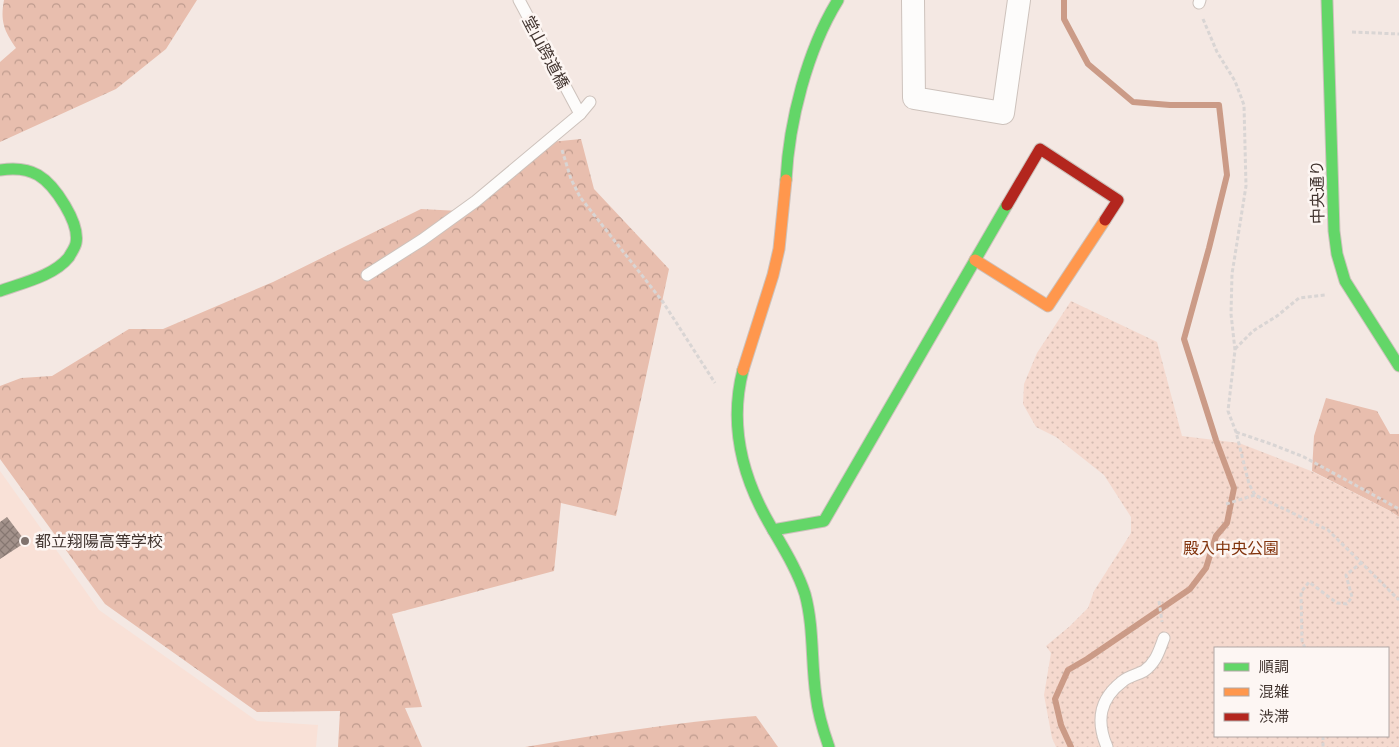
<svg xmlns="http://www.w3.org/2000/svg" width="1399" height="747" font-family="Quicksand,'Noto Sans JP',sans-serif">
<defs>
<pattern id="forest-crowns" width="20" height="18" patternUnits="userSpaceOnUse" patternTransform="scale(1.25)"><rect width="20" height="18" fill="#e8beae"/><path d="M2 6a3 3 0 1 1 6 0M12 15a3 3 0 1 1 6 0" fill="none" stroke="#be9b8e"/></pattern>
<pattern id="park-dots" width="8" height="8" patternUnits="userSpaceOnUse" patternTransform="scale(1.25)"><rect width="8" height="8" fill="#f5d9ce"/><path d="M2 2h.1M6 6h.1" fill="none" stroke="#d3bbb1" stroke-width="1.8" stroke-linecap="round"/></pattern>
<pattern id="building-cross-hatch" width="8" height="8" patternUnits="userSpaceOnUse" patternTransform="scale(1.25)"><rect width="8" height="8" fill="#a2918a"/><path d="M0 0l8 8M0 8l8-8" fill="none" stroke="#867771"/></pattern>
</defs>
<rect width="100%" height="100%" fill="#f4e8e3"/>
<polygon fill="#f9e1d7" points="0,471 99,610 257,721 318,725 316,747 0,747"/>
<g fill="url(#forest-crowns)">
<path d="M4 0H197L166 49 116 89 0 142V62L16 48C4 31 0 21 4 0Z"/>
<polygon points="581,139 594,189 669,269 616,516 561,503 554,571 392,614 422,707 405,708 422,747 338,747 340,711 257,712 105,604 0,459 0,386 21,378 52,376 129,329 163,329 273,282 421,209 459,211 540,143"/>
<polygon points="1326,398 1377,411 1390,434 1399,434 1399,517 1390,511 1312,471 1314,436"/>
<path d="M756 716 778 747H525C602 734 678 722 756 716Z"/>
</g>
<path fill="url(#park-dots)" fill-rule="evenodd" d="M1071 301 1157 342 1182 436 1239 443 1311 471 1390 511 1399 517V747H1056L1052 738 1044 695 1051 653 1046 646 1070 626 1088 608 1094 591 1131 533V517L1104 475 1056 437 1036 427 1023 404 1024 384 1037 353ZM1215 648H1388V736H1215Z"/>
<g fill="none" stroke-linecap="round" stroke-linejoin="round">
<polyline stroke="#cb9b87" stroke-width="6" points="1064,0 1064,19 1088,64 1133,102 1170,105 1219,105 1227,175 1209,248 1184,339 1216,440 1234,488 1227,523 1216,536 1206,568 1190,589 1087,659 1068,670 1055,699 1061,725 1071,747"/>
</g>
<polygon fill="url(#building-cross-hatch)" points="7,517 26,542 0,559 0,522"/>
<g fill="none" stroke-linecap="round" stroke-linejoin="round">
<g stroke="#cdc2bc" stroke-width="13">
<g id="lane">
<polyline points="519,0 580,114"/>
<polyline points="1199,3 1200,0"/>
<polyline points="367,275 422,240 476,201 580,114 590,102"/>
<path d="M1107 747C1096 721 1099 699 1123 681 1129 676 1137 675 1144 671 1156 663 1159 651 1164 638"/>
</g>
</g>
<g stroke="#cdc2bc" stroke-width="24">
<polyline id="street" points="913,0 914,98 1003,113 1019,0"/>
</g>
<g stroke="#cdc2bc" stroke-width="13">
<g id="fast">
<polyline points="1327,0 1334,231 1337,254 1345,281 1399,366"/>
<path d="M0 170C13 168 26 168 38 175 55 185 80 223 76 243 75 248 71 253 69 257 54 276 22 283 0 291"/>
<path d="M786 180C789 122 807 50 838 0"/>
<path d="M743 370C729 424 742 476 769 523 782 546 797 569 805 594 814 627 811 662 816 696 818 714 823 730 829 747"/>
<polyline points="773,530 824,521 1007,205"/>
</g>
</g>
<g stroke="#cdc2bc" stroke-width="13">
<g id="slow">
<polyline points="975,260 1048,306 1105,220"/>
<polyline points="743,370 773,275 779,249 786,180"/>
</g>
</g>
<g stroke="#cdc2bc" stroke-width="13">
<polyline id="jam" points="1007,205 1040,149 1118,200 1105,220"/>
</g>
<g stroke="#d9d5d4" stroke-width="3" stroke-dasharray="4 2.5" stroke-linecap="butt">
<polyline points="1203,19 1217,52 1235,81 1244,105 1246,186 1232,274 1231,314 1235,350 1228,411 1236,432 1249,484 1255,495"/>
<polyline points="1352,32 1399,34"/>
<polyline points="562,150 571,179 580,197 663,302 715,383"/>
<polyline points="1235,349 1253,331 1277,316 1299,298 1325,295"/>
<polyline points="1236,432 1271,444 1304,457 1399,509"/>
<polyline points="1226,504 1255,495 1328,530 1399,600"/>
<polyline points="1159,601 1162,622"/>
<polyline points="1305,648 1302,641 1301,592 1309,582 1337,603 1347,604 1352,597 1346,575 1361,563"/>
<polyline points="1323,736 1323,747"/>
</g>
<use href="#lane" stroke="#fdfcfb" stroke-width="11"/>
<use href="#street" stroke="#fdfcfb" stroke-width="22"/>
<use href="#fast" stroke="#63d668" stroke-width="11"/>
<use href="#slow" stroke="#ff974d" stroke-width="11"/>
<use href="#jam" stroke="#b3261e" stroke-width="11"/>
</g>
<circle fill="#80736e" stroke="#fdf6f3" stroke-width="2" cx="25" cy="541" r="5"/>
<g text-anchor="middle" stroke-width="5" stroke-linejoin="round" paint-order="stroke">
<g font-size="16" fill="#41342f" stroke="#fdf6f3">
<text transform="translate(546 52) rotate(62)" y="6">堂山跨道橋</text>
<text transform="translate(1317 192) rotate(-91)" y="6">中央通り</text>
</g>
<g font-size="16" fill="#41342f" stroke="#fdf6f3" text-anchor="start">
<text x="35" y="547">都立翔陽高等学校</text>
</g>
<g font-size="16" fill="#82340d" stroke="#fdf6f3">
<text x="1231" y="554">殿入中央公園</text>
</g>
</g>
<rect x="1214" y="647" width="175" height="90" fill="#fdf6f3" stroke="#b2a8a5"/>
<rect x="1224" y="663" width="25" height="8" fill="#63d668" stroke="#b2a8a5"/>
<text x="1259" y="672" font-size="15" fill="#41342f">順調</text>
<rect x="1224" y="688" width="25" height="8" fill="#ff974d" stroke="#b2a8a5"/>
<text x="1259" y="697" font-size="15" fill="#41342f">混雑</text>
<rect x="1224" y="713" width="25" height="8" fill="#b3261e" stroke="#b2a8a5"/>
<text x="1259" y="722" font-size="15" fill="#41342f">渋滞</text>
</svg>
